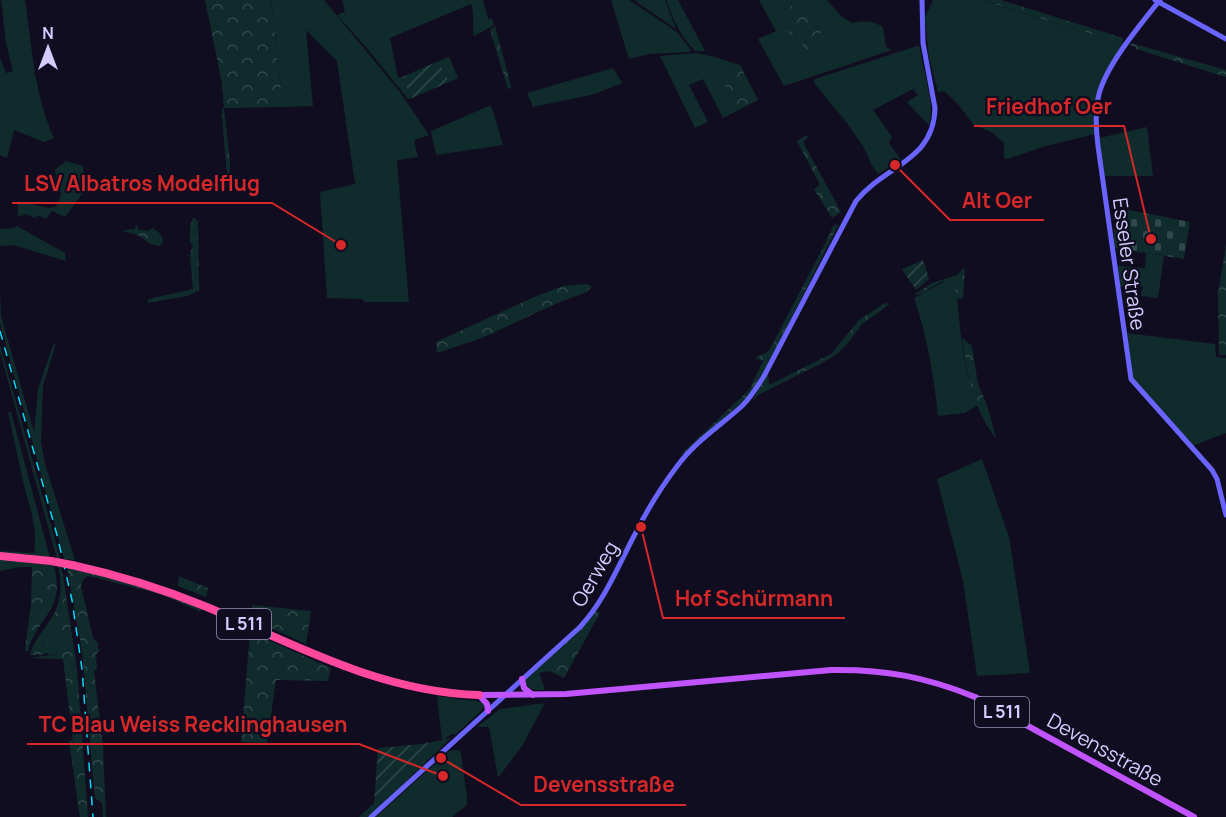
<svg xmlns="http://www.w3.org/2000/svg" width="1226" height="817" font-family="Manrope,sans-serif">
<defs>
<pattern id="forest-crowns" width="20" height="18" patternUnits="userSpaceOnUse" patternTransform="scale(1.5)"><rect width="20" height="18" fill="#102b2b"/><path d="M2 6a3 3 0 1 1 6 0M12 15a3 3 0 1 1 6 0" fill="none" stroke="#32494b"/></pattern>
<pattern id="cemetery-stones" width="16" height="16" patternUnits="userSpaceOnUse" patternTransform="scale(1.5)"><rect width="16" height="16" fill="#102b2b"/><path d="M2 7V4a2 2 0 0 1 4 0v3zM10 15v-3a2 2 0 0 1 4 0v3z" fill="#32494b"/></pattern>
<pattern id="garden-furrows" width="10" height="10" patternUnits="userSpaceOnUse" patternTransform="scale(1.5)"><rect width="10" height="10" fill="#102b2b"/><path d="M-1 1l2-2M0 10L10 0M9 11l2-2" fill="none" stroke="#32494b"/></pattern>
</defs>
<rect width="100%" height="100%" fill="#110d21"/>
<g fill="#102b2b">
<path d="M1 0H25C32 46 34 95 54 138L44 142 14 130 7 158 0 155V58L6 73 13 71 6 43Z"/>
<polygon points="271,0 324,0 400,92 429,135 414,140 418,157 398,160 397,163 409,302 364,302 363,299 327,298 320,192 355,184 337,61 306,30 313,106 283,107"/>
<path d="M342 0H483L488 19 492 18 494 25 474 36C472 25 475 14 471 4L390 38 398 78 402 77 412 98 408 99 366 47 337 15 345 12Z"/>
<polygon points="611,0 629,0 677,32 691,50 690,52 649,54 629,59"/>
<polygon points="638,0 665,0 676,29 635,1"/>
<path d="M666 0H678L705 51H695C680 36 674 20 666 0Z"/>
<path d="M759 0H791L792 5 779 12 799 2V0H827L841 16 852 23C863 21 873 20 883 27L886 47 892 50 784 86 758 39 776 31Z"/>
<polygon points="933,0 981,0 1122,44 1097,94 1095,134 1042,147 1008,159 1004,158 1004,143 993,133 973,124 957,103 944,91 938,92 929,57 925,18"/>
<path d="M917 46 920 47C922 73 936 100 929 125L907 102 918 95 913 89 873 110 892 137 889 143 901 160 878 174 872 165 863 146 847 123 814 83 815 79Z"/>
<polygon points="696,53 715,57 737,64 729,73 719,73 737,111 723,118 703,79 689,85 708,122 695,128 660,56"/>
<polygon points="449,57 458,78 449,82 439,61"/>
<polygon points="613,68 622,83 595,94 533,107 527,93"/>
<polygon points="489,106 492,108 503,145 436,155 431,131"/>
<polygon points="1147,127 1153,176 1104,176 1099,138"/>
<polygon points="66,161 83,166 85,190 65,217 52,211 46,219 38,215 35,218 26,214 18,217 18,201 48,208 56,207 62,193 54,190 56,177 55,170"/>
<polygon points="17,226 65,253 66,261 13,245 0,246 0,229 14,228"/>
<polygon points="1146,253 1164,256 1158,298 1141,296 1143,286 1120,287 1117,266 1145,268"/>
<path d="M949 279 956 280C959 322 962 367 978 405L965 413 938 416C934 377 927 335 914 298Z"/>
<polygon points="0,291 1,316 34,432 38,389 53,345 56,344 43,386 41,442 46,467 75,560 64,559 0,323"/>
<polygon points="1126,333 1215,344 1216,357 1226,358 1226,433 1192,446 1133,378"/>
<polygon points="0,345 54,536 60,559 57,559 0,352"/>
<path d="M8 412H11L50 558 0 554V551L34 553C38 527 29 506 23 481 18 458 13 435 8 412Z"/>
<polygon points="982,459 1009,537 1030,673 977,676 963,581 937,479"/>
<polygon points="48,635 60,635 60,654 48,655"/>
<polygon points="437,696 481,702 484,705 483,709 455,735 452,734 444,739 451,738 369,817 359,817 442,740"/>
<polygon points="545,703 522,746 498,778 489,727 477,727 500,709"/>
<polygon points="455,750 460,751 461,754 467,797 467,805 452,817 376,817 449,751"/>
</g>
<g fill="url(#forest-crowns)">
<polygon points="205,0 271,0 283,107 224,108 230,162 230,189 227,187 227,174 222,116 222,109 224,108 222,83"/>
<polygon points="791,0 799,0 826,24 809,52 788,31 778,12 792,5"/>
<polygon points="982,0 1001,0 1123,38 1122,44"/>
<polygon points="495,26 510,82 511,88 508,89 490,30"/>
<polygon points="1131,43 1226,70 1226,77 1136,49 1136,47 1130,45"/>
<polygon points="737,64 740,65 758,100 737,111 719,73 729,73"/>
<polygon points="806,135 808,137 803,142 841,212 832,218 814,189 820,185 797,141"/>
<polygon points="193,217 198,221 199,290 187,296 147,303 149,299 193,289 190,255 193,245 190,242 190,228"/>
<path d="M136 224 139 230 148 231 152 228C158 231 163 235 163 242L160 246C148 245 146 239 137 235 132 233 126 232 122 231L135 229Z"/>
<polygon points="839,224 767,366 749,396 685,453 680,455 749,390 763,361 755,358 769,351 828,238 833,226"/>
<polygon points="1226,245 1226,355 1219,355 1218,294"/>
<path d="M965 267 963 299 956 298V280C939 277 929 293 914 295L932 283 957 275Z"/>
<polygon points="586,284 592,286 587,292 555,304 482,338 437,353 436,342 534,297 563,286"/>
<polygon points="885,303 890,304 862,324 848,343 837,354 824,362 758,395 752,401 768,373 769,385 831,354 859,320"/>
<path d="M962 338 972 346 978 384 987 405 996 438C973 410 967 373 962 338Z"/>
<path d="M0 559 54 566C66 612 37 615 28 652L25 650 31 604 32 567H20L0 571Z"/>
<path d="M58 566 61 567 63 575 77 669 88 817H80L69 741 73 740 63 659 30 658 60 654V635H48V653L40 655H30C33 642 42 633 49 622 61 605 63 586 58 566Z"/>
<path d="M67 568C115 577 159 590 203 610L199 611 160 594 93 577 87 576 83 580 81 586 93 638 99 644 97 648 100 650 96 654 97 669 94 671 103 747 106 817H103L102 803 95 798 82 651Z"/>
<polygon points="179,576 208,588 206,597 178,586"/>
<polygon points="252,605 311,611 306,644 251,619"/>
<path d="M596 611 600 613 564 678 550 671 539 673 545 690C536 690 528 691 524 682L528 677Z"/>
<polygon points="250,632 331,668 328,681 276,680 267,743 241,742"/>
</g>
<polygon fill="url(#cemetery-stones)" points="1119,208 1190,222 1184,259 1114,248 1114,230"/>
<g fill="url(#garden-furrows)">
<polygon points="439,61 449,82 412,98 402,77"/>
<polygon points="923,260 929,279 916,290 902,269"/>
<polygon points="442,740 374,805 378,748 422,744"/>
</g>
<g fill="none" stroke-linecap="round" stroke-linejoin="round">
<g stroke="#6a64ff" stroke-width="5">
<polyline points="1155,0 1226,39"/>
<path d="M1160 0C1140 25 1107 64 1099 94 1095 110 1096 130 1098 146L1131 379 1212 470 1217 479 1226 515"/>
<path d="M371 817 580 627C605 600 617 568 634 536 646 512 661 487 678 465 696 441 720 426 742 406 751 397 757 387 764 376L856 201C885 165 934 161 935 108L923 43 922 0"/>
</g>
<g stroke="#c154ff" stroke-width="6">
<polyline points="522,679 524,688 533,695"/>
<path d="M479 695 566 694 831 670C884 669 926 677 975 697L1194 817"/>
<polyline points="479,695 487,704 488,711"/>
</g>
<g stroke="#ff489e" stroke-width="8">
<polyline points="0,556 51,561"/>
<path d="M72 565C118 575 163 589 207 607 295 645 381 692 479 695"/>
</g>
<polyline stroke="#00ddf8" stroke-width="1.5" stroke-dasharray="9 8" stroke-linecap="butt" points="0,331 57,535 72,600 82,669 93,817"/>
<polyline stroke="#ff489e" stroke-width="8" points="51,561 72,565"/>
</g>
<g text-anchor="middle" stroke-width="4.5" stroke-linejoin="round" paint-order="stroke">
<g fill="#110d21" stroke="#9a93bc" stroke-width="1.5">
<rect x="217" y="609" width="54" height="30" rx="4.5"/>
<rect x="975" y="697" width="54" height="30" rx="4.5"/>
</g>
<g font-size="18" font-weight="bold" fill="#d4cdff">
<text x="244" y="630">L 511</text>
<text x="1002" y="718">L 511</text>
</g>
<g font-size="20" fill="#d4cdff" stroke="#110d21">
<text transform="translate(1129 264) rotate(82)" y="7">Esseler Straße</text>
<text transform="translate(595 574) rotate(-60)" y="7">Oerweg</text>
<text transform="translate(1105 750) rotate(29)" y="7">Devensstraße</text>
</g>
</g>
<path fill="none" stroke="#d62828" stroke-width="2" d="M1151 239L1124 126H974M341 245L272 203H12M895 165L950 220H1044M641 527L663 618H845M443 776L359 744H27M441 758L521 805H686"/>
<g fill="#d62828" stroke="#110d21" stroke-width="2">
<circle cx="1151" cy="239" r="6"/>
<circle cx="341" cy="245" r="6"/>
<circle cx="895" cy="165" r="6"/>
<circle cx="641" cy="527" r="6"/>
<circle cx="443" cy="776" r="6"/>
<circle cx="441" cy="758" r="6"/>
</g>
<g font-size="21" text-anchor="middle" font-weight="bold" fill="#d62828" stroke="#110d21" stroke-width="4.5" stroke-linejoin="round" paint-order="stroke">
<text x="1049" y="114">Friedhof Oer</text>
<text x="142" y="191">LSV Albatros Modelflug</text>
<text x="997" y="208">Alt Oer</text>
<text x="754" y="606">Hof Schürmann</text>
<text x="193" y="732">TC Blau Weiss Recklinghausen</text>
<text x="604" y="792">Devensstraße</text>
</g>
<g transform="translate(48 48)" stroke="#110d21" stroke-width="4.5" paint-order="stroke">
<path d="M0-4.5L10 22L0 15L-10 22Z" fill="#d4cdff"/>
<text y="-9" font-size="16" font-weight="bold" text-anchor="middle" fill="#d4cdff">N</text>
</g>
</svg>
